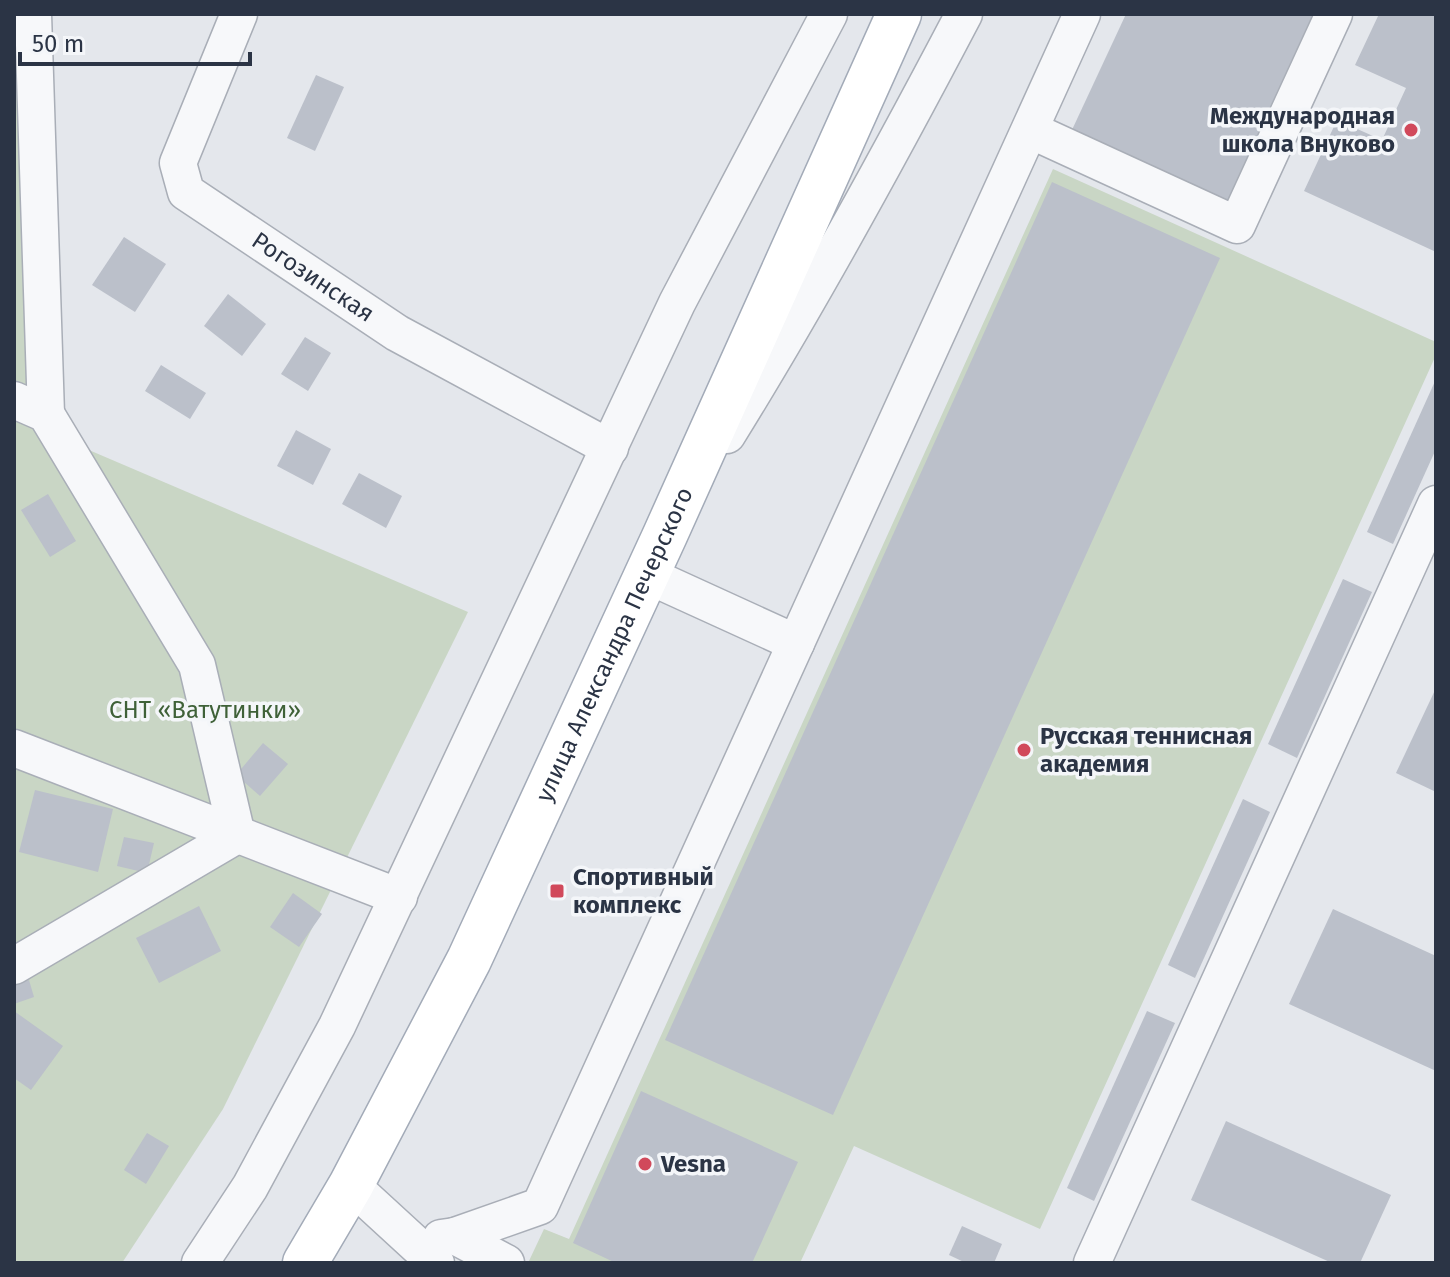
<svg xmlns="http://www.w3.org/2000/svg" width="1450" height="1277" font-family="'Fira Sans',sans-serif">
<rect width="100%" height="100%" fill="#e4e7ec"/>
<g fill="#c9d6c5">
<polygon points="14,14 50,14 55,352 25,388 14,383"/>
<polygon points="1053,169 1436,342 1436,355 1040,1229 854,1146 800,1263 528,1263 544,1229 569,1239"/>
<polygon points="14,418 468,612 223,1109 122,1263 14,1263"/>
</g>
<g fill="#bbc0ca">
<polygon points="1126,14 1313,14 1226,204 1071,132"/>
<polygon points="1379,14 1436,14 1436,252 1304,191 1337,120 1382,140 1406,88 1355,65"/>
<polygon points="316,75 344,87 315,151 287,138"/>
<polygon points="1052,182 1220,258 833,1115 665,1040"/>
<polygon points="124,237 166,264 135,312 92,285"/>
<polygon points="228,294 266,324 242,356 204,326"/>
<polygon points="305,337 331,353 308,391 281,374"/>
<polygon points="161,365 206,393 190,419 145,391"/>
<polygon points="1436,379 1436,449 1393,544 1367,532"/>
<polygon points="296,430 331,449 313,485 277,466"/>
<polygon points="359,473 402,496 386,528 342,504"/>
<polygon points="48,494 76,541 50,557 21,510"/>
<polygon points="1343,579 1372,592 1297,758 1268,744"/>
<polygon points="1436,688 1436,792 1396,773"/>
<polygon points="263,743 288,764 260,796 236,775"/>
<polygon points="35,790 113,809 98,872 19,852"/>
<polygon points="1243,799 1270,812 1195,978 1168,965"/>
<polygon points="124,837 154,843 147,873 117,866"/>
<polygon points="293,893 322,914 299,947 270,927"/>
<polygon points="199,906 221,951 159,983 136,938"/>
<polygon points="1333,909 1436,956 1436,1071 1289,1004"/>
<polygon points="29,980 34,997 14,1004 14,985"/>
<polygon points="14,1011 63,1046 31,1090 14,1078"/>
<polygon points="1147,1011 1175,1023 1094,1201 1067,1188"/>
<polygon points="641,1091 798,1162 752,1263 616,1263 573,1243"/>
<polygon points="1226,1121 1391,1195 1360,1263 1332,1263 1191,1200"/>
<polygon points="147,1133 169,1146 146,1184 124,1170"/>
<polygon points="962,1226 1002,1244 994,1263 966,1263 949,1255"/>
</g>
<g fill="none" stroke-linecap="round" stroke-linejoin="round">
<g stroke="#a9aeb7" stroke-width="39">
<g id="minor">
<polyline points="33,14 46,414"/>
<path id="s1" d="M239 14 178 163 186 192 397 333 610 448"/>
<polyline points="1030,130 1237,225 1334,14"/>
<polyline points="14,400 46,414 197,665 237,835 14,966"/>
<path d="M727 435C812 298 889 157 964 14"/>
<polyline points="647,575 796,643"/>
<polyline points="14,748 399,897"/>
<polyline points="351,1185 436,1263"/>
<polyline points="455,1236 540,1206 1082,14"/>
<polyline points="441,1238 455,1236 506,1263"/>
<polyline points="200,1263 250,1187 337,1026 677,303 829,14"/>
<polyline points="1092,1263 1436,504"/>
</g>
</g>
<g stroke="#a3abb8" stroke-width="47">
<g id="major">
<path id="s2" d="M305 1263 351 1185 469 960 665 535 899 14"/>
</g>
</g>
<use href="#minor" stroke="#f7f8fa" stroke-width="36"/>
<use href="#major" stroke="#fff" stroke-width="44"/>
</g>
<g fill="#d1495b" stroke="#f4f6f9" stroke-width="3">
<circle cx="1411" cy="130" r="8"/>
<circle cx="1024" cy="750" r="8"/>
<rect x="549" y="883" width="16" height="16" rx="4"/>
<circle cx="645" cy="1164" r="8"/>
</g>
<g text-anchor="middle" stroke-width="7" stroke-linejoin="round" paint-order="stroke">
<g font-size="24" font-weight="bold" fill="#2b3445" stroke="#f4f6f9" text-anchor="start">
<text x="1395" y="124" text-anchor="end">Международная<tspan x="1395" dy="28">школа Внуково</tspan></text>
<text x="1040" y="744">Русская теннисная<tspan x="1040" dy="28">академия</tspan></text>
<text x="573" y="885">Спортивный<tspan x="573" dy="28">комплекс</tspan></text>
<text x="661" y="1172">Vesna</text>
</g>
<g font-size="24" fill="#2b3445" stroke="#f4f6f9">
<text dy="8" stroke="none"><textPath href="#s1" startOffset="344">Рогозинская</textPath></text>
<text dy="8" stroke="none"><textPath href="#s2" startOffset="692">улица Александра Печерского</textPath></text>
</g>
<g font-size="24" fill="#3f6138" stroke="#f4f6f9">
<text x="205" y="718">СНТ «Ватутинки»</text>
</g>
</g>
<rect width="1450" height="1277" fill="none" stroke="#2b3445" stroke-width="32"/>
<path d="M20 52v12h230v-12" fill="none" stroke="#2b3445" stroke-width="4"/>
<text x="32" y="52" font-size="24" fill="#2b3445" stroke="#f4f6f9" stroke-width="6" paint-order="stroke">50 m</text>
</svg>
